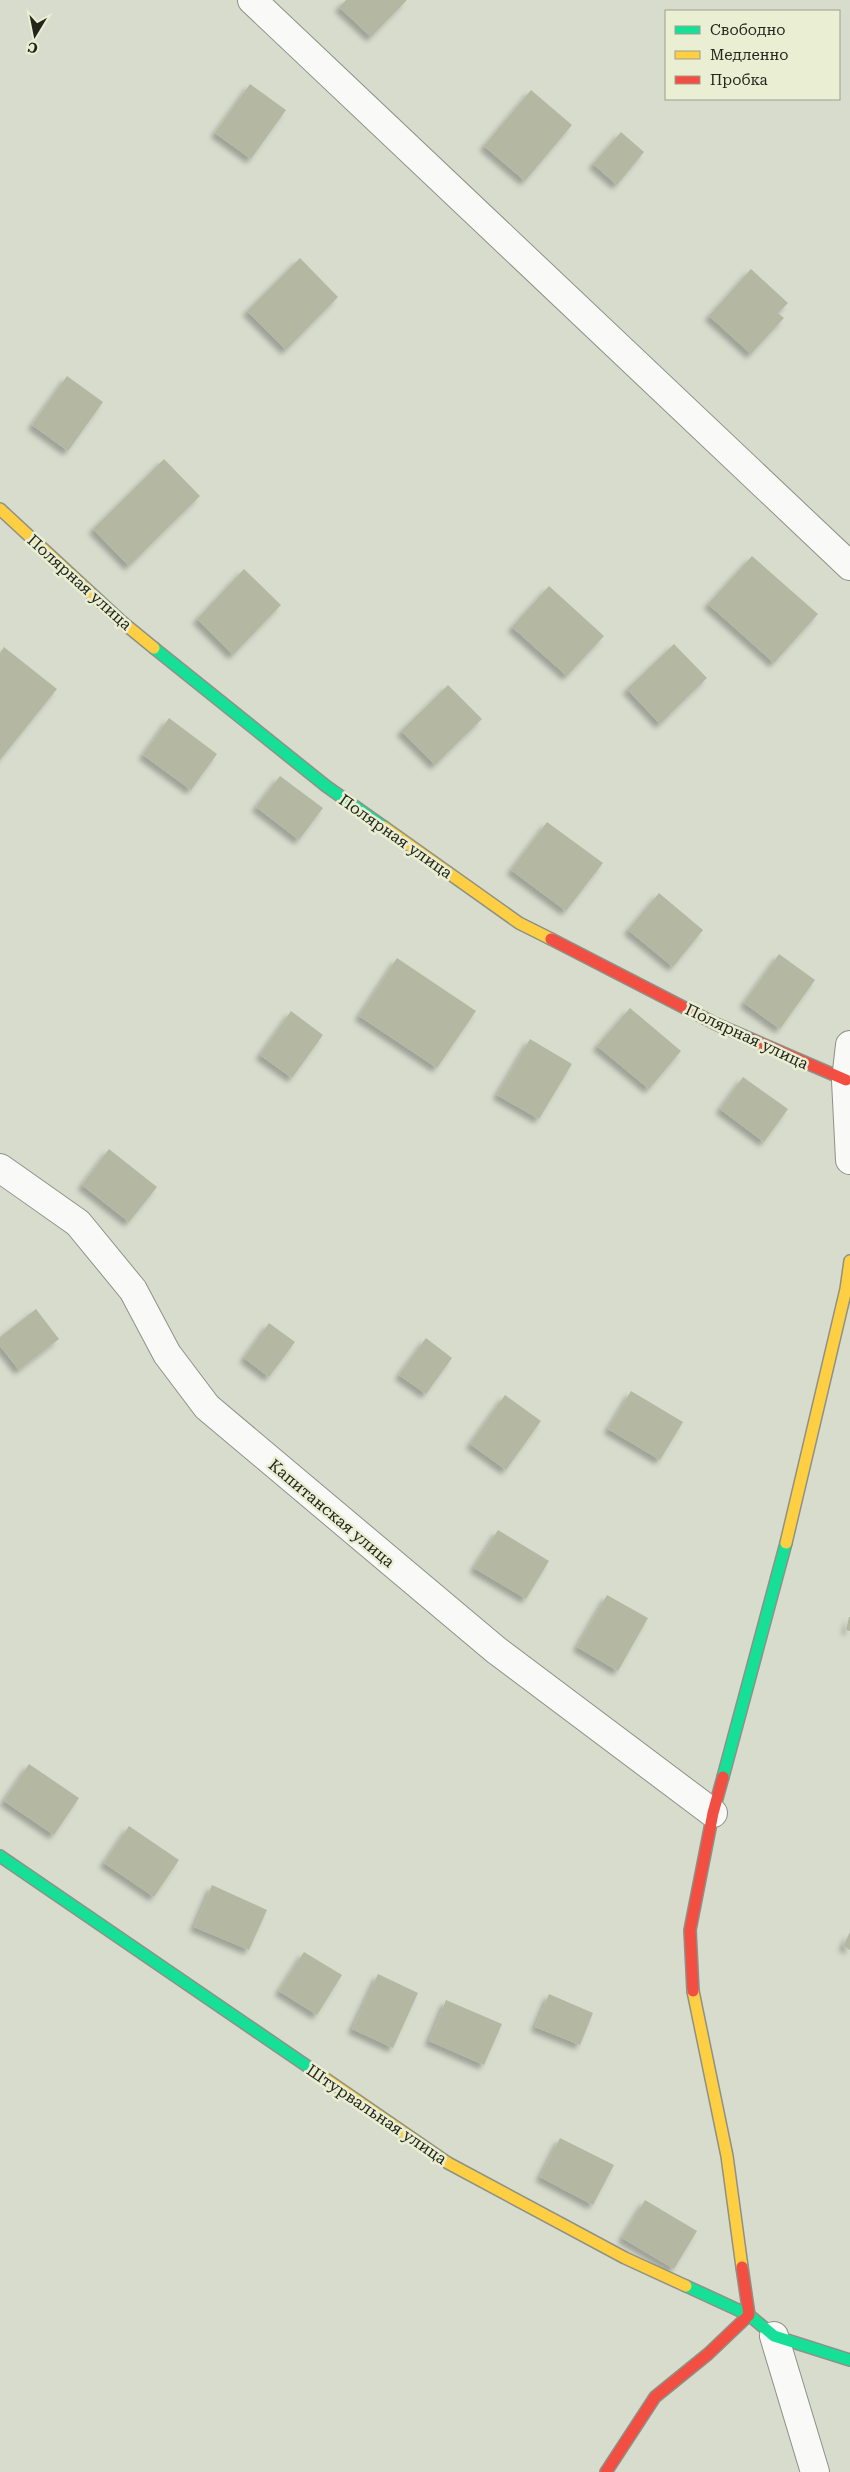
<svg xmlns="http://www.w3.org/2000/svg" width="850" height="2472" font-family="'Roboto Serif',serif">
<defs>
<filter id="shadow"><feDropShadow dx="-4.5" dy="4.5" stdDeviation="2.5" flood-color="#0004"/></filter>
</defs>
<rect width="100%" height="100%" fill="#d8dccd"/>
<g fill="#b4b8a3" filter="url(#shadow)">
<polygon points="346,0 407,0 371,37 339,7"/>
<polygon points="250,84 286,110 251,159 215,133"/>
<polygon points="531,90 572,125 525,181 484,146"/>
<polygon points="621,132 644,152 617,185 593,164"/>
<polygon points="300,258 338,297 286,350 247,311"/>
<polygon points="751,269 788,303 778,313 784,318 751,354 709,316"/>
<polygon points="67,376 103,402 68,451 32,425"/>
<polygon points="164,459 200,496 129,566 93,529"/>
<polygon points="752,556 818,614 774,663 708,604"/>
<polygon points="244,569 281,605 233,655 197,619"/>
<polygon points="549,586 604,636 567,676 512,627"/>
<polygon points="674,644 707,678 660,724 627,689"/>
<polygon points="4,647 57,689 0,760 0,653"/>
<polygon points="448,685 482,719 435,765 401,731"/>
<polygon points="169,718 217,754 191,790 143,755"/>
<polygon points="280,776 323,808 299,840 256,807"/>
<polygon points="547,822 603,863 566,911 511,870"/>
<polygon points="659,893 703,930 673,967 628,930"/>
<polygon points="779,954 815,980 780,1029 744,1003"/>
<polygon points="397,958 476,1011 437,1068 359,1016"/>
<polygon points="630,1008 681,1051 649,1089 597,1046"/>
<polygon points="291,1011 323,1035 292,1078 260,1055"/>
<polygon points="530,1039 572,1064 539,1119 497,1095"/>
<polygon points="743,1077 788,1109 764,1142 720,1109"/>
<polygon points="109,1149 157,1187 129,1222 82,1185"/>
<polygon points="36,1309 59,1339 19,1370 0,1346 0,1337"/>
<polygon points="269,1323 295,1342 269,1377 244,1358"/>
<polygon points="426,1338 452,1358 426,1394 399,1375"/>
<polygon points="631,1391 683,1422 660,1460 608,1429"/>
<polygon points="505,1395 541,1421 506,1470 470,1444"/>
<polygon points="498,1530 549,1561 526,1599 474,1568"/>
<polygon points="607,1595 648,1618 618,1671 577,1647"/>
<polygon points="849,1617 850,1617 850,1631 846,1630"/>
<polygon points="29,1764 79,1798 54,1835 4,1801"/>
<polygon points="129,1826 179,1860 154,1897 104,1863"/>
<polygon points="212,1885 267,1910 249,1950 194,1927"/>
<polygon points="850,1932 850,1950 843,1946"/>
<polygon points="304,1952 342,1975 317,2015 279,1991"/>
<polygon points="378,1974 418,1993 393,2048 352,2029"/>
<polygon points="549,1994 593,2013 580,2045 535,2027"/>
<polygon points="446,2000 502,2024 484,2065 429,2041"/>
<polygon points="560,2138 614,2165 593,2205 540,2177"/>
<polygon points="645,2200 697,2231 674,2269 622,2238"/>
</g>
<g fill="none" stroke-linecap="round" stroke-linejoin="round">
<g stroke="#8e9186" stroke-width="30">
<g id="street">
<polyline points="252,0 850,566"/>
<polyline points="850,1045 846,1080 850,1160"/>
<polyline points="0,1168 78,1223 133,1290 167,1354 207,1407 496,1650 713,1813"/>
<polyline points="774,2336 815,2472"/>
</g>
</g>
<g stroke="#8e9186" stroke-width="14">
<g id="fast">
<polyline points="154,648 326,786 384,827"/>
<polyline points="723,1777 786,1543"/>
<polyline points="0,1856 323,2077"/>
<polyline points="686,2286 749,2315 774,2336 850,2360"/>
</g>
</g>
<g stroke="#8e9186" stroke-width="14">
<g id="slow">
<polyline points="0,509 121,621 154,648"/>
<polyline points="384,827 519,923 551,939"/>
<polyline points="786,1543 846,1289 850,1261"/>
<polyline points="693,1991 727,2156 742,2267"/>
<polyline points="323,2077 448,2163 625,2258 686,2286"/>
</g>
</g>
<g stroke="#8e9186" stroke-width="14">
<g id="jam">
<polyline points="551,939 716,1024 846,1080"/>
<polyline points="693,1991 690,1930 713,1813 723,1777"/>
<polyline points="606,2472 655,2397 708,2354 749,2315 742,2267"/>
</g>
</g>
<use href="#street" stroke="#f9faf8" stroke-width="28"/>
<use href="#fast" stroke="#16e098" stroke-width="11"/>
<use href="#slow" stroke="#ffcf43" stroke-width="11"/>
<use href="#jam" stroke="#f24e42" stroke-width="11"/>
</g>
<g text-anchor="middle" stroke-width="5" stroke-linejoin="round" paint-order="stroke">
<g font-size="16" fill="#24261c" stroke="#eaefd4">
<text transform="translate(80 582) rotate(42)" y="6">Полярная улица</text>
<text transform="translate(396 836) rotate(35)" y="6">Полярная улица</text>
<text transform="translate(747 1036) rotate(25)" y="6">Полярная улица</text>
<text transform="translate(332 1513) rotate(40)" y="6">Капитанская улица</text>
<text transform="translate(377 2114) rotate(34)" y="6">Штурвальная улица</text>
</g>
</g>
<rect x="665" y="10" width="175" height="90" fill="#eaefd4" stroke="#9b9f8a"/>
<rect x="675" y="26" width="25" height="8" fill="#16e098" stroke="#9b9f8a"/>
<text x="710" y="35" font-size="15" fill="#24261c">Свободно</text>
<rect x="675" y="51" width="25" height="8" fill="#ffcf43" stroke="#9b9f8a"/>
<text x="710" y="60" font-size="15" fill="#24261c">Медленно</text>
<rect x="675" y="76" width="25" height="8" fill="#f24e42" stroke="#9b9f8a"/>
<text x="710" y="85" font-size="15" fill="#24261c">Пробка</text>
<g transform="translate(35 35) rotate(190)" stroke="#eaefd4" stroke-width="4" paint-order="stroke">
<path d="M0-4L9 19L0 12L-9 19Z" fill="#24261c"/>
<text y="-8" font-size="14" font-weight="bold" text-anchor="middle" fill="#24261c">С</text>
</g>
</svg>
